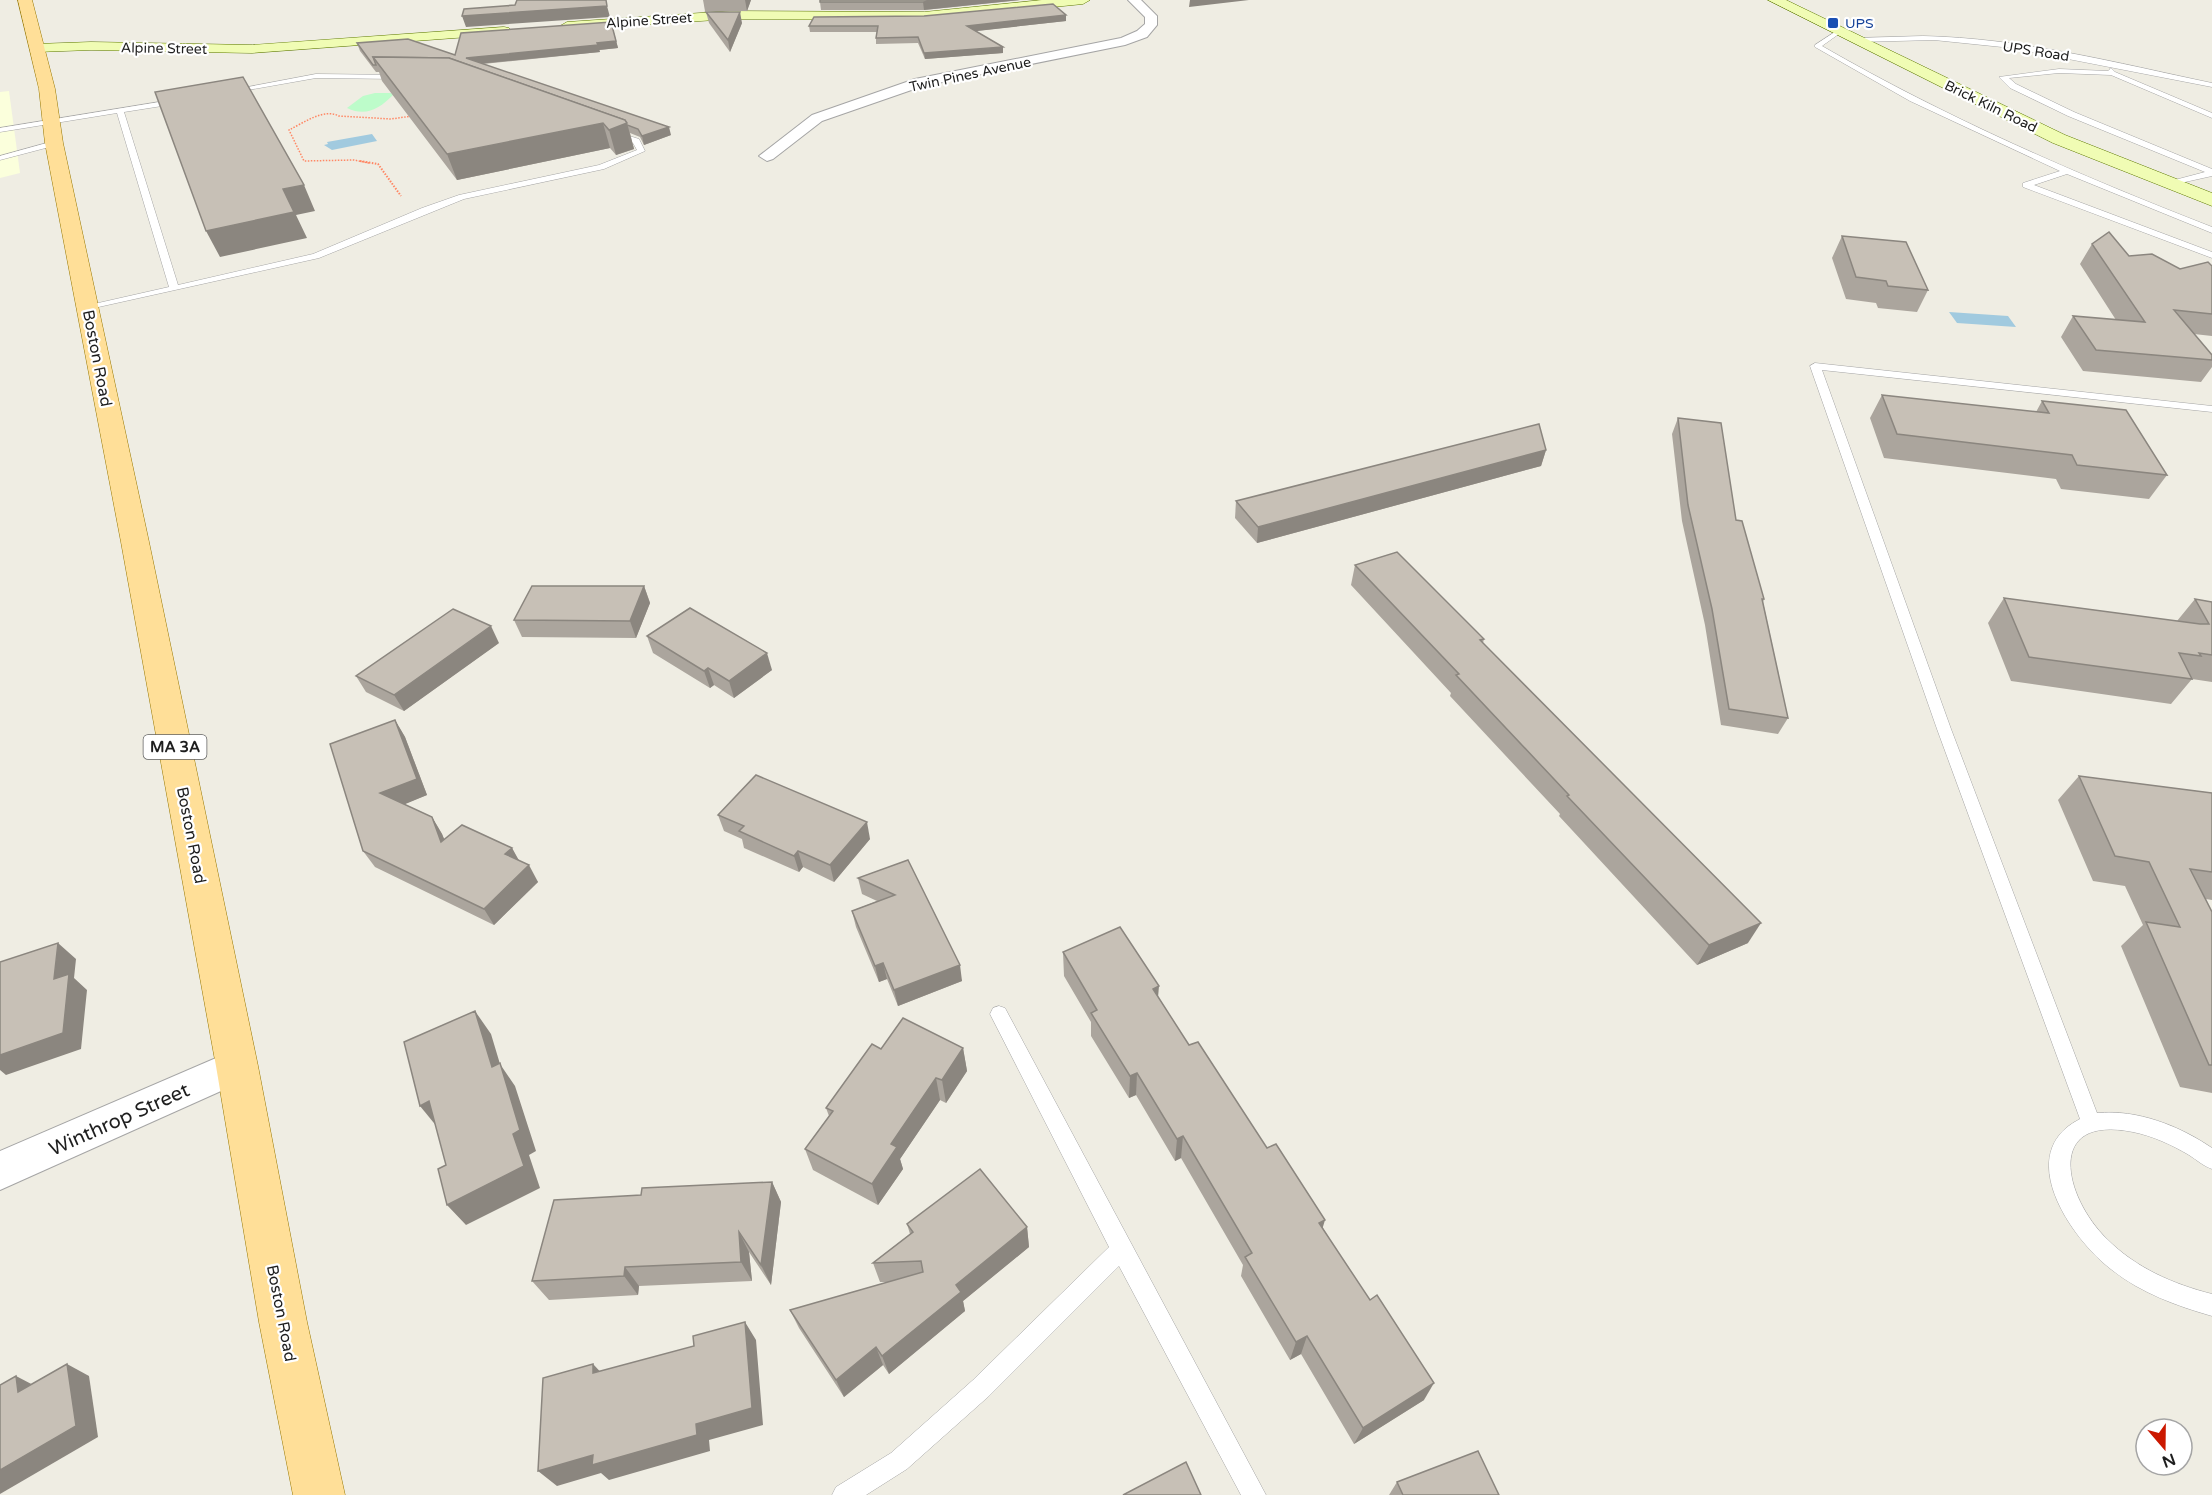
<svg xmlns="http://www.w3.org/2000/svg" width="2212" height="1495" font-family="'Varela Round',sans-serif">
<rect width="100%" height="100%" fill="#efede3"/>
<polygon fill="#fbffdc" points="9,91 20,173 0,178 0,92"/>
<path fill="#bdfcca" d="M375 93H391L393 95C379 109 366 117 347 108L363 96Z"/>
<g fill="#a1cadf">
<polygon points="372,134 377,141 332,150 324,145 328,144 327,142"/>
<polygon points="1949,312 2008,316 2016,327 1957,323"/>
</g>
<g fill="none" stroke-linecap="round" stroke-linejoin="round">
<g stroke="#a5a5a5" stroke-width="1">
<g id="lane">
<path d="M1838 30 1843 31 1822 46C1947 118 2078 175 2212 227V233L2067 174 2034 185 2212 252V258L2023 187V183L2060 171 1910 101 1815 47V45Z"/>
<path d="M1923 36C2021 38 2117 63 2212 83V87L2012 48 1934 40 1858 42 1855 40 1858 38Z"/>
<polygon points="2111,68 2115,72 2212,113 2212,118 2111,75 2059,73 2009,78 2016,84 2074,112 2212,169 2212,176 2167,186 2167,182 2205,172 2068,116 2010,88 1999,77 2059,69 2108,71"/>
<polygon points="316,74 400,75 404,77 400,79 316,78 231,93 227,91"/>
<polygon points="178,99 181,103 124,112 178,285 313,254 422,208 459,195 599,165 637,150 633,143 610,134 610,130 639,139 645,151 604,169 464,199 319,258 85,310 85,306 169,287 117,113 0,132 0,128"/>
<polygon points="54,141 58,143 57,145 0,160 0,156"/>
<path d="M1815 363 2212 406V412L1822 370 1951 729 2097 1113C2137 1109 2180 1126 2212 1148V1169C2203 1166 2197 1160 2189 1155 2172 1145 2153 1136 2133 1132 2044 1114 2064 1197 2107 1239 2136 1268 2173 1284 2212 1294V1316C2177 1306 2141 1293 2112 1270 2071 1239 2012 1153 2080 1119L1937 729 1810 366Z"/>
<polygon points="999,1006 1005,1008 1266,1495 1241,1495 1119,1266 989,1396 907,1469 866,1495 832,1495 836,1487 891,1453 973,1380 1109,1247 990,1014 993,1008"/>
</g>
</g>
<g stroke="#a5a5a5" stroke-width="2">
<g id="street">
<polygon points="1128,0 1141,0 1157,16 1157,25 1147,37 1125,45 923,86 822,121 773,159 767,161 759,156 812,115 915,79 1121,38 1137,31 1145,24 1145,17"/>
<polygon points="237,1049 250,1054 256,1066 250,1078 0,1190 0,1151"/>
</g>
</g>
<g stroke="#5d7900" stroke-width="1">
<g id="secondary">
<polygon points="1042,0 1090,0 1083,4 924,20 730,19 567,30 560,26 567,22 730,11 924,12"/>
<polygon points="1768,0 1786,0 2065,135 2212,193 2212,206 2053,143"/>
<polygon points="504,27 509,28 511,31 509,34 252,53 91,50 36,52 29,48 36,44 91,42 252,45"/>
</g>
</g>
<g stroke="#977700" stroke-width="1">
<polygon id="primary" points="18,0 32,0 55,89 63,143 149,542 258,1066 307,1322 345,1495 293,1495 259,1322 216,1066 121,542 45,143 39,89"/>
</g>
<path stroke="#ff8764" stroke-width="1.5" stroke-dasharray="1.5 1.5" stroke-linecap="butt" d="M369 163 354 160 304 161 289 130C303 123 324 108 339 116L391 119 412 116"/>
<polyline stroke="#ff8764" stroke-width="2" stroke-dasharray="1.5 1.5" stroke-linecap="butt" points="360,161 378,164 401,196"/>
<use href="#lane" fill="#fff" fill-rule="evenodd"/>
<use href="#street" fill="#fff" fill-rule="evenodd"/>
<use href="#secondary" fill="#f0fcb4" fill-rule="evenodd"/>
<use href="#primary" fill="#ffdf98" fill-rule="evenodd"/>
</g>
<g fill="#aba59d">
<polygon points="703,0 751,0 747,11 705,11"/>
<polygon points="820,0 1020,0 924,10 821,10 820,2"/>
<polygon points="706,12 742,23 730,52 709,23"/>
<polygon points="1066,15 1066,21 976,31 1003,47 1003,53 925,59 918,43 876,44 876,38 877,32 810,32 809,26"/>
<polygon points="611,22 618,48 599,50 600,52 483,64 671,135 644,145 640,137 630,133 634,149 616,155 610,148 457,180 382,81 379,72 376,72 360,51 357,43 455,55"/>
<polygon points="1842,236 1928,290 1917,312 1878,308 1876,303 1846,299 1832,258"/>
<polygon points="2092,244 2129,256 2180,269 2212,266 2212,336 2194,334 2212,355 2212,367 2201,382 2083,371 2061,337 2073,316 2116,320 2080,264"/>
<polygon points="1882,395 2036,412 2042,401 2167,475 2149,499 2061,489 2056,479 1884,458 1870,418"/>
<polygon points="1678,418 1736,520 1764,599 1763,602 1788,718 1778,734 1721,725 1705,625 1682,521 1672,434"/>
<polygon points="1546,450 1541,466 1257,543 1235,518 1236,501"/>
<polygon points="1355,565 1484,639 1483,643 1748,943 1697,965 1559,816 1560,814 1450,696 1451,693 1351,585"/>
<polygon points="644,586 650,603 636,638 522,637 514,620"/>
<polygon points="2004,598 2177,621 2195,599 2212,602 2212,682 2192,679 2171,704 2011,681 1988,623"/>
<polygon points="647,636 772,670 734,698 714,685 710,688 653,653"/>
<polygon points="499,643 404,711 366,692 356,676"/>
<polygon points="395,720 405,737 427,795 404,804 432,817 442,834 444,839 512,848 518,860 538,882 494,925 375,867 363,851"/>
<polygon points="2079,776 2212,793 2212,900 2206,899 2212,912 2212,1093 2180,1087 2121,946 2143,925 2125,886 2093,881 2058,800"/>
<polygon points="718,815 870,839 834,882 803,867 799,872 744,848 742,839 724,831"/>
<polygon points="908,860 962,981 898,1006 887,979 879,982 856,927 852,911 877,901 862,894 858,878"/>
<polygon points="1063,952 1158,997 1189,1045 1267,1148 1323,1228 1424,1400 1354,1444 1301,1354 1290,1360 1241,1276 1243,1265 1181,1158 1175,1161 1136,1095 1129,1098 1091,1036 1091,1022 1064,976"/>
<polygon points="963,1048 967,1071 946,1103 940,1100 900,1159 903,1169 878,1205 813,1170 805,1149 829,1116 826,1108 881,1049"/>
<polygon points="772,1182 781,1202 771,1285 749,1252 752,1281 639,1286 638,1295 549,1300 532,1281 641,1195"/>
<polygon points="907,1224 1027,1227 1029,1247 963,1301 965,1311 889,1374 883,1365 844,1397 799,1328 790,1310 888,1282 880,1282 873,1263 910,1234"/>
<polygon points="1397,1482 1499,1495 1389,1495"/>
</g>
<g fill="#8b867f">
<polygon points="578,0 580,0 580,3 607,6 610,17 466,27 462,16"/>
<polygon points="745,0 751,0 747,11"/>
<polygon points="939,0 1020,0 924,10 923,2"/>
<polygon points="1190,0 1249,0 1189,7"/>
<polygon points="740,12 742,23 730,52 728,40"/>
<polygon points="1066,15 1066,21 968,32 967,26"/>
<polygon points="613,29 618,48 599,50 597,43"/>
<polygon points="598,45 600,52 468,65 466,58"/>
<polygon points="1003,47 1003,53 925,59 924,53"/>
<polygon points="603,123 610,148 457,180 447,154"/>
<polygon points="627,123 634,149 616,155 609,130"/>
<polygon points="669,127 671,135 644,145 642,136"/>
<polygon points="304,185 315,211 296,215 307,238 220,257 206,231 283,189"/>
<polygon points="1546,450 1541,466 1257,543 1258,527"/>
<polygon points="644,586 650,603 636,638 630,621"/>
<polygon points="491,626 499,643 404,711 394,695"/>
<polygon points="767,653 772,670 734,698 729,681"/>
<polygon points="708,668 714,685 710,688 704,671"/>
<polygon points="395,720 405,737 427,795 391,810 380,793"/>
<polygon points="432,817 442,834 452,858 441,842"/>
<polygon points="867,822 870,839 834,882 830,865"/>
<polygon points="512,848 521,864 505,854"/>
<polygon points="798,851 803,867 799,872 794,856"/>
<polygon points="529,865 538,882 494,925 484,909"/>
<polygon points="1761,923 1748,943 1697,965 1709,945"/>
<polygon points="58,943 76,959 74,978 87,990 81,1049 6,1075 0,1070 0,1055 54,979"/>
<polygon points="883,963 887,979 879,982 875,966"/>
<polygon points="960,965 962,981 898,1006 894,990"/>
<polygon points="1159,986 1157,1009 1153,989"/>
<polygon points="475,1011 491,1034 500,1064 515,1086 536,1151 529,1155 540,1188 466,1225 447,1205 492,1067"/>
<polygon points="963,1048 967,1071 946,1103 942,1080"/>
<polygon points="1137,1073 1136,1095 1129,1098 1130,1076"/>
<polygon points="936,1078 940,1100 900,1159 903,1169 878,1205 872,1184 891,1144"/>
<polygon points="429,1101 438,1128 420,1106"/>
<polygon points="1183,1136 1181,1158 1175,1161 1177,1139"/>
<polygon points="772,1182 781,1202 771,1285 761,1265"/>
<polygon points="1325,1220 1319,1240 1319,1223"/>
<polygon points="1027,1227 1029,1247 963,1301 965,1311 889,1374 882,1356 956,1285"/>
<polygon points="739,1232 749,1252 752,1281 741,1262"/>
<polygon points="625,1267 639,1286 638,1295 624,1276"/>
<polygon points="745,1322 756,1340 763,1425 709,1440 710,1451 609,1480 601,1473 557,1486 538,1471 696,1424"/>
<polygon points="1307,1336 1301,1354 1290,1360 1296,1342"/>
<polygon points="876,1347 883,1365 844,1397 836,1380"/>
<polygon points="67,1364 89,1376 98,1437 0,1494 0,1470"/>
<polygon points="593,1364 609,1381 593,1373"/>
<polygon points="16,1376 39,1388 18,1392"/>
<polygon points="1434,1383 1424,1400 1354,1444 1363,1428"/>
</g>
<g fill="#c7c0b6" stroke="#8b867f" stroke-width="1.5">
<polygon points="517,0 606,0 607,6 462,16 464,9 515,5"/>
<polygon points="820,0 939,0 923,2 820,2"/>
<polygon points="1053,4 1066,15 967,26 1003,47 924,53 918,37 876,38 878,26 809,26 814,17 924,16"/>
<polygon points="706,12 740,12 728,40"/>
<polygon points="611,22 616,41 597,43 598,45 466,58 669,127 642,136 638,129 627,125 625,120 449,58 373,57 376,65 373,65 357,43 408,39 455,55 461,33"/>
<polygon points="373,57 449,58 625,120 627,123 609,130 603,123 447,154"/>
<polygon points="243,77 304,185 283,189 294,212 206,231 155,92"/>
<polygon points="2109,232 2129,256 2152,254 2180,269 2208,262 2212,266 2212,314 2174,310 2212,355 2212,360 2096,350 2073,316 2145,322 2092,244"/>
<polygon points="1842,236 1906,242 1928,290 1888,286 1886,281 1856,277"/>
<polygon points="1882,395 2049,413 2042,401 2126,410 2167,475 2077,465 2072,455 1897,434"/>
<polygon points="1678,418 1721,423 1736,520 1742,521 1764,599 1762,599 1788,718 1729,709 1712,609 1688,505"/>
<polygon points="1539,424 1546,450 1258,527 1236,501"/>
<polygon points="1397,552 1484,639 1480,640 1761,923 1709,945 1567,796 1569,795 1456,675 1459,674 1355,565"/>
<polygon points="532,586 644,586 630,621 514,620"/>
<polygon points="2004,598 2200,624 2209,624 2195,599 2212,602 2212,655 2199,653 2201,656 2179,653 2192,679 2029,657"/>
<polygon points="690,608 767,653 729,681 708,668 704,671 647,636"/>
<polygon points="453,609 491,626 394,695 356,676"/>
<polygon points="395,720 417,779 380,793 432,817 441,842 462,825 512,848 505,854 529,865 484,909 363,851 330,744"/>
<polygon points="756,775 867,822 830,865 798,851 794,856 739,831 744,826 718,815"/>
<polygon points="2079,776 2212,793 2212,872 2190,869 2212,912 2212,1065 2209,1065 2146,922 2180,927 2149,862 2115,856"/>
<polygon points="908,860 960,965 894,990 883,963 875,966 852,911 895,895 858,878"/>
<polygon points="1120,927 1159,986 1153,989 1189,1045 1198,1042 1267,1148 1276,1144 1325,1220 1319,1223 1370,1300 1377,1295 1434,1383 1363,1428 1307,1336 1296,1342 1245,1257 1252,1253 1183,1136 1177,1139 1137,1073 1130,1076 1091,1013 1097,1010 1063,952"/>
<polygon points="58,943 54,979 69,974 63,1033 0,1055 0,962"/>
<polygon points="475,1011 492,1067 500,1063 520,1130 513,1134 524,1166 447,1205 438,1169 446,1165 429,1101 420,1106 404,1042"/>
<polygon points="903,1018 963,1048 942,1080 936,1078 891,1144 897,1147 872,1184 805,1149 833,1111 826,1108 872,1044 881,1049"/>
<polygon points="980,1169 1027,1227 956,1285 961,1292 882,1356 876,1347 836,1380 790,1310 923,1272 921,1261 873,1263 913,1232 907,1224"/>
<polygon points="772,1182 761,1265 739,1232 741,1262 625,1267 624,1276 532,1281 554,1200 641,1195 642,1188"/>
<polygon points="745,1322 752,1408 696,1424 697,1435 592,1465 593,1455 538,1471 543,1378 593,1364 593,1373 694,1346 693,1336"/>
<polygon points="67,1364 76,1426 0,1470 0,1385 16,1376 18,1392"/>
<polygon points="1478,1451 1499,1495 1403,1495 1397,1482"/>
<polygon points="1186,1462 1201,1495 1123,1495"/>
</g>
<rect fill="#1a4fb4" stroke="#fff" stroke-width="2" x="1827" y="17" width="12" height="12" rx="3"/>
<g text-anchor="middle" stroke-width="4.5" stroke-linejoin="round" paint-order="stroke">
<g font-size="14" fill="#1e1e1e" stroke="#fff">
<text transform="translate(649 20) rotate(-4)" y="5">Alpine Street</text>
<text transform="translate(164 48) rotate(1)" y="5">Alpine Street</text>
<text transform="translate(2036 51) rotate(9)" y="5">UPS Road</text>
<text transform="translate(970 74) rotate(-12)" y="5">Twin Pines Avenue</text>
<text transform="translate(1991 106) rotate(26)" y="5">Brick Kiln Road</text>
</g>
<g font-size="14" fill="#164399" stroke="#fff" text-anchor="start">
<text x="1845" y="28">UPS</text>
</g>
<rect fill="#fff" stroke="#626262" stroke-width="1.5" x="143.5" y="735" width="63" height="24" rx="4.5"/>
<g font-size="15" font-weight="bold" fill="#1e1e1e">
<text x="175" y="752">MA 3A</text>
</g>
<g font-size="16" fill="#1e1e1e" stroke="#fff">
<text transform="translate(98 358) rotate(79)" y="6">Boston Road</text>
<text transform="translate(192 835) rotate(79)" y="6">Boston Road</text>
<text transform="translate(282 1313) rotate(79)" y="6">Boston Road</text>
</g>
<g font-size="20" fill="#1e1e1e" stroke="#fff">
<text transform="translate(119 1119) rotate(-24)" y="7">Winthrop Street</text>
</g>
</g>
<g transform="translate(2164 1447) rotate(160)"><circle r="28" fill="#ffffff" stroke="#a5a5a5" stroke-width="1.5"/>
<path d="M0-4.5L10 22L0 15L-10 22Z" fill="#cb1800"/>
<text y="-9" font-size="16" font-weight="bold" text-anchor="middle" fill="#1e1e1e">N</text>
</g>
</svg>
